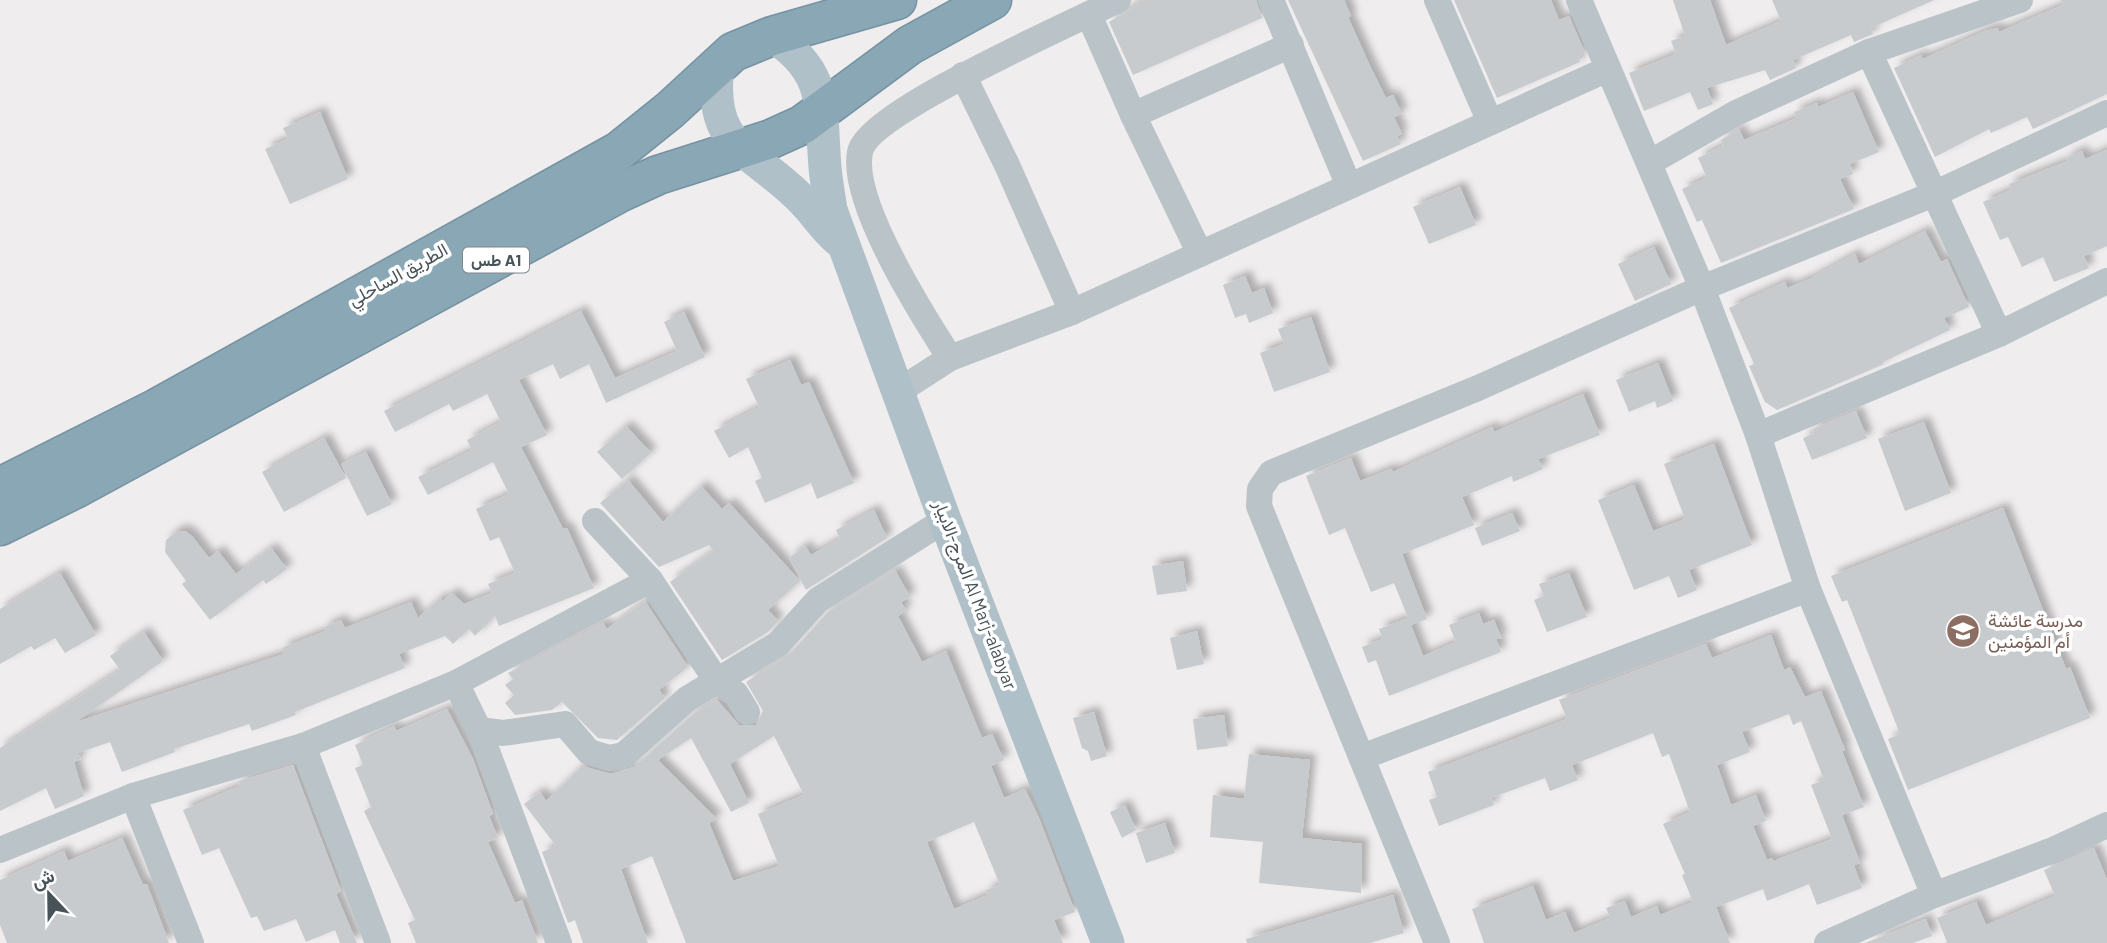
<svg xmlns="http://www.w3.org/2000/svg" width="2107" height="943" font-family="Barlow,Vazirmatn,sans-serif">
<defs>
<filter id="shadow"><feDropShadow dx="6" dy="-6" stdDeviation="3.5" flood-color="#0004"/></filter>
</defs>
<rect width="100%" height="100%" fill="#efeded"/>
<g fill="#c7cbce" fill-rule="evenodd" filter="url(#shadow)">
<polygon points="1144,0 1256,0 1262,18 1133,75 1109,22"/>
<polygon points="1288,0 1344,0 1351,16 1348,17 1370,66 1386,98 1393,95 1402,114 1394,117 1402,134 1397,136 1401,144 1363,161"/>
<polygon points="1454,0 1551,0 1559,20 1569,16 1585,53 1578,56 1580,62 1497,98"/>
<polygon points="1673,0 1710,0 1726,45 1781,21 1772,0 1934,0 1871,28 1873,34 1854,42 1851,35 1793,60 1796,68 1770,80 1765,70 1707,88 1713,104 1698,110 1690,92 1644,111 1629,73 1676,54 1671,41 1685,36"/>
<polygon points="2061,0 2107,0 2107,94 2033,129 2027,117 1991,133 1989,129 1935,157 1894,68 1921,55 1923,59 1985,31 1998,28 1999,32 2063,5"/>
<polygon points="1853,92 1879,152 1850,164 1853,174 1840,179 1854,209 1721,263 1702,220 1697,222 1682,189 1707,178 1698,158 1723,146 1721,140 1739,129 1744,140 1797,118 1794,112 1817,103 1818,107"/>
<polygon points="320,112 348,179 290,204 265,149 288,139 283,128"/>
<polygon points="2107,150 2107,246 2084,256 2089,268 2054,282 2043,257 2022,267 2008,237 2000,240 1983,202 2011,190 2009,184 2068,161 2066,158 2082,151 2085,159"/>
<polygon points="1460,187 1476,225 1429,244 1413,207"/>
<polygon points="1925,231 1941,262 1947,259 1969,307 1944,318 1950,330 1883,362 1884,364 1777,410 1765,402 1749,366 1754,364 1729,308 1785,282 1787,288 1810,279 1855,254 1859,264"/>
<polygon points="1654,247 1671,284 1635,301 1618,264"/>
<polygon points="1245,276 1252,293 1264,288 1273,313 1249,323 1246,314 1235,318 1223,285"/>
<polygon points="581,311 615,378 677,351 664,322 684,312 705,357 606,403 589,364 560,379 553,364 519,380 547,435 521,447 563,529 567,528 594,588 499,626 495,616 475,636 469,629 453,644 445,636 399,654 405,668 295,712 296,715 252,731 249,724 174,749 175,752 122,772 110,742 78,753 81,759 74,762 84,796 55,809 46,788 0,811 0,748 120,670 110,656 144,632 163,661 76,722 284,654 282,648 326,631 324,627 341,620 345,628 411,602 418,618 440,598 443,601 452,593 464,604 492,593 488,584 515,573 499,537 490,541 476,509 509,494 493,462 428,495 418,477 472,450 467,440 501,422 487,394 453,411 449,404 395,432 384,411"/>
<polygon points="1311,317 1330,372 1274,392 1260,353 1284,344 1278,329"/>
<polygon points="790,360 801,385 809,382 854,483 817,499 811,483 765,503 755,481 762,478 748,447 729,458 714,431 759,407 746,379"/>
<polygon points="1658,363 1673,401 1657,408 1655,401 1629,412 1616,380"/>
<polygon points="1583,394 1600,435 1538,459 1543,469 1513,482 1512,476 1462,497 1474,525 1402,554 1427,619 1411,625 1423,656 1456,642 1449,625 1479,613 1483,624 1494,620 1502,639 1496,639 1501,652 1389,696 1376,660 1368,663 1362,647 1383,639 1379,629 1408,618 1394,583 1371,592 1345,528 1329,535 1306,476 1351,458 1360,481 1391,469 1393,472 1492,427 1494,432"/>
<polygon points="1856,411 1867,438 1812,460 1803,438 1814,433 1813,429"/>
<polygon points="1924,422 1951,493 1905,511 1878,439"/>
<polygon points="626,426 651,453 622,479 597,452"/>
<polygon points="324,438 346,478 284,512 262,472"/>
<polygon points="1714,444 1752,545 1689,570 1697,590 1678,598 1669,576 1634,590 1598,500 1634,485 1653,531 1685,519 1664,464"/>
<polygon points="366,452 392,504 367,516 341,464"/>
<polygon points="628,480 663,522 701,486 722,509 729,503 800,581 768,610 778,621 768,632 722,660 670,582 713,551 709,545 659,567 600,503"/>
<polygon points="2003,508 2066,669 2070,667 2090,718 1908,790 1888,739 1900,734 1847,600 1842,602 1831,576"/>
<polygon points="874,510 887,538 806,590 789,558 805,546 811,555 840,539 836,530"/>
<polygon points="1512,513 1520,531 1482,546 1475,528"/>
<polygon points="177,531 185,531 192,536 209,558 218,551 236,574 271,548 287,569 266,584 263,580 210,620 182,584 186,581 165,552 166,540"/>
<polygon points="1183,561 1187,591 1157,595 1152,566"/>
<path d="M895 570 910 597 901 602 906 611 898 616 922 662 946 651 982 738 992 734 1004 760 991 766 1004 798 1025 789 1039 818 1075 912 1054 920 1063 943H686L652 856 621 869 648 943H583L575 920 568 923 542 852 556 846 524 804 540 792 546 801 582 766 611 774 634 767 696 712 717 700 739 725H756L763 711 746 682 789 655 828 612ZM774 736 804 795 758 814 779 866 733 881 709 823 717 819 658 760 691 738 731 812 749 803 730 764ZM974 822 1000 885 986 890 988 895 954 909 927 842Z"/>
<polygon points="60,573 96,635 65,653 55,638 34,650 31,646 0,664 0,609"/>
<polygon points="1569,573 1587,617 1547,632 1534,600 1544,596 1539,584"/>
<polygon points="645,601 688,667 659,690 665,698 617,740 598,738 562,702 552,710 515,715 505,703 514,695 505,685 513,679 508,673 603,623 607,629"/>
<polygon points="1197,631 1204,664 1177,670 1170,638"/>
<path d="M1771 635 1784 670 1790 667 1805 697 1821 691 1845 750 1842 751 1864 807 1842 815 1860 863 1854 865 1862 888 1817 905 1809 884 1767 901 1763 889 1716 907 1730 943H1484L1472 909 1533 886 1546 920 1565 912 1574 933 1610 918 1606 908 1625 901 1631 917 1657 906 1660 915 1693 902 1682 875 1685 874 1663 824 1690 812 1669 754 1662 757 1653 733 1572 765 1578 780 1550 791 1545 778 1491 798 1494 805 1439 826 1429 800 1437 797 1428 772 1567 719 1559 700 1706 644 1712 658ZM1789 714 1793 725 1801 721 1824 780 1811 785 1832 839 1773 861 1772 858 1767 860 1753 826 1766 821 1756 795 1731 805 1717 765 1750 752 1742 732Z"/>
<polygon points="447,709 473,759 493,814 489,816 498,838 488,842 515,903 522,900 538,943 416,943 408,923 415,920 364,811 371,807 355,768 363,765 355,745 394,726 396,731"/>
<polygon points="1094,712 1107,756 1091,761 1088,751 1082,748 1073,718"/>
<polygon points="1224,715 1228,746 1197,750 1193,719"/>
<polygon points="1249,754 1310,760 1302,838 1362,844 1361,893 1259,883 1263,842 1210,837 1213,795 1244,799"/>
<polygon points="293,765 341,891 336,894 357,943 340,943 335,930 306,942 296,919 264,931 257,916 251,918 219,848 202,855 183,810 240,786 239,781"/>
<polygon points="1125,805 1136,830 1122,838 1110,812"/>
<polygon points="1165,823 1175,853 1146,863 1136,833"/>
<polygon points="122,838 143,885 147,884 169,943 7,943 0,925 0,880 64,851 68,861"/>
<polygon points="2094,848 2107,880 2107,943 1944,943 1947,942 1937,918 1976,902 1986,925 2055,896 2044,870"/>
<polygon points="1393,895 1404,933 1370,943 1247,943 1246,939"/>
<polygon points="1926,919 1932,936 1913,943 1865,943"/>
</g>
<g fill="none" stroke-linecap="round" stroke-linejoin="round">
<g stroke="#7592a2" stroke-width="41">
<g id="highway">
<polyline points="0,487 157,408 619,151 670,110 733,52 772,36 897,0"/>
<polyline points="0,526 77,488 621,192 658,175 771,139 802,125 910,45 992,0"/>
</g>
</g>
<g stroke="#bac3c8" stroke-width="26">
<polyline points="1271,0 1349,186"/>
<polyline points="1437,0 1490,122"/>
<polyline points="1579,0 1702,288 1758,435 1808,589 1934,895"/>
<polyline points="1089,15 1133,115 1200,254"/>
<polyline points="1869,52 1999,334"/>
<polyline points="963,75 1007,165 1072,312"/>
<polyline points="1133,115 1291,45"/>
<polyline points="1649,163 1736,113 1869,52 2020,0"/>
<path d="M950 358C923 316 850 202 860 152 868 112 1075 22 1118 0"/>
<polyline points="899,391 950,358 1072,312 1608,69"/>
<polyline points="1758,435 1999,334 2107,281"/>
<polyline points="595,521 650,580 716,680 736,694 747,712"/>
<polyline points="456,683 479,730 559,943"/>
<polyline points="479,730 503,733 565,724 589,752 609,758 624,755 687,699 778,644 818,600 945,520"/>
<polyline points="303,746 378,943"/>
<polyline points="1362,757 1808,589"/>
<polyline points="133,796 191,943"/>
<polyline points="0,850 133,796 303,746 456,683 650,580"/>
<polyline points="1437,943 1259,506 1260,489 1271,473 1478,388 1702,288 1934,194 2107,113"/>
<polyline points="1827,943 1934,895 2053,850 2107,825"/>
</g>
<g stroke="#b0c0c9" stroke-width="33">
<path d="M772 36C829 72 820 108 825 167 826 181 829 196 831 210L945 520 1108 943"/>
<path d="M718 66C708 147 750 149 798 196 813 210 823 227 838 240"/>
</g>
<use href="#highway" stroke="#8aa7b6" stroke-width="38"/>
</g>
<defs>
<g id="school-disc" transform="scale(1.75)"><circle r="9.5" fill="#8d6e63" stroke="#fff"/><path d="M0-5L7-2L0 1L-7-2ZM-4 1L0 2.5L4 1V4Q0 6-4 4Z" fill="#fff"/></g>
</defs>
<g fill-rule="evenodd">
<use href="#school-disc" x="1963" y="631"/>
</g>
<g text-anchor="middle" stroke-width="7" stroke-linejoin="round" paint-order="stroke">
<rect fill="#fff" stroke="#7e878a" stroke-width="2" x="463" y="247.5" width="66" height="25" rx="5"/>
<g font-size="16" font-weight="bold" fill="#475358">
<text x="496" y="266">طس A1</text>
</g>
<g font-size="18" fill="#475358" stroke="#fff">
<text transform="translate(398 275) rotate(-29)" y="6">الطريق الساحلي</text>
<text transform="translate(975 595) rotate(69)" y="6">المرج-الابيار Al Marj-alabyar</text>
</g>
<g font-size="18" fill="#785e54" stroke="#fff" text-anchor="start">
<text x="1988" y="627">مدرسة عائشة<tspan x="1988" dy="21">أم المؤمنين</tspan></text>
</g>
</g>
<g transform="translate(49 894) rotate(338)" stroke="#ffffff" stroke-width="5" paint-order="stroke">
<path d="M0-5L12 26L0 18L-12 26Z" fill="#475358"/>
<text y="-10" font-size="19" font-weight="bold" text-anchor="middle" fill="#475358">ش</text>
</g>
</svg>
